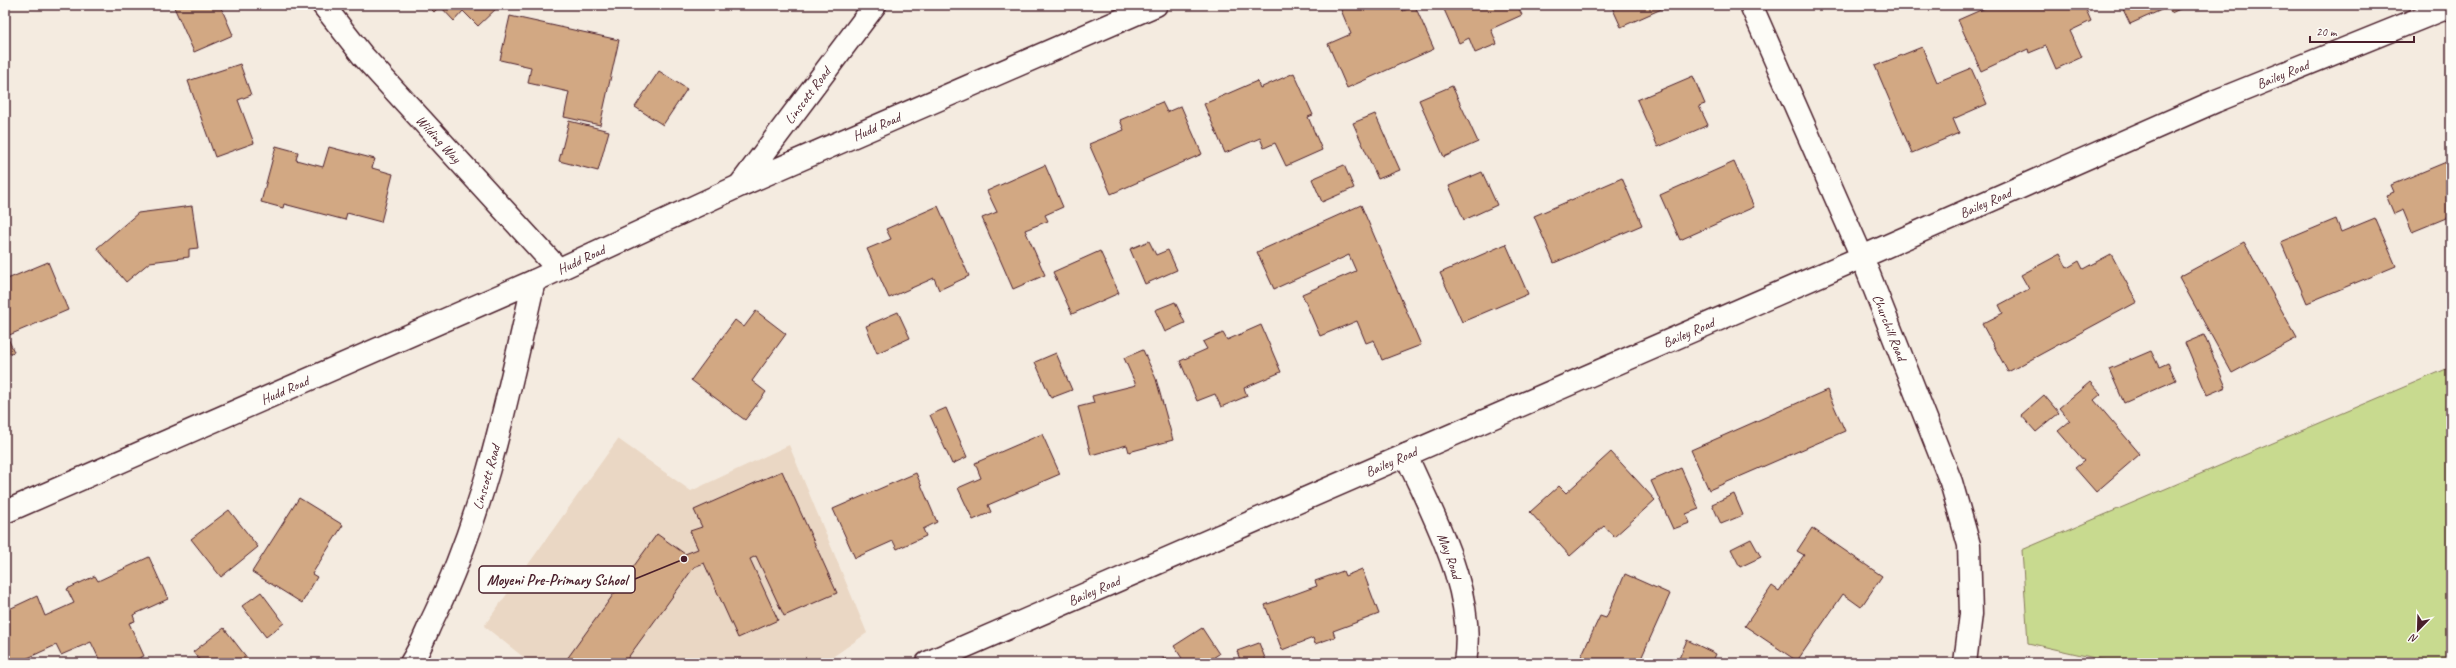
<svg xmlns="http://www.w3.org/2000/svg" width="2456" height="668" font-family="Caveat,sans-serif">
<rect width="100%" height="100%" fill="#f4ebe0"/>
<filter id="ink" filterUnits="userSpaceOnUse"><feTurbulence type="fractalNoise" baseFrequency=".025" numOctaves="2"/><feDisplacementMap in="SourceGraphic" scale="8" xChannelSelector="R" yChannelSelector="G"/><feConvolveMatrix kernelMatrix="1 2 1 2 8 2 1 2 1" color-interpolation-filters="sRGB"/></filter>
<g filter="url(#ink)">
<polygon fill="#ead7c4" points="618,439 691,491 789,445 867,633 824,663 531,663 484,626"/>
<polygon fill="#c8da8f" stroke="#897c5d" points="2451,367 2451,663 2117,663 2028,643 2022,550"/>
<g fill="#d2a883" stroke="#4a1f2b">
<polygon points="173,5 220,5 233,35 194,52"/>
<polygon points="427,5 496,5 498,7 478,26 463,11 454,21 440,6 434,12"/>
<polygon points="1351,5 1400,5 1403,11 1415,6 1434,49 1347,88 1328,44 1351,34 1341,10"/>
<polygon points="1442,5 1517,5 1522,15 1491,29 1497,44 1475,53 1469,38 1459,43"/>
<polygon points="1611,5 1665,5 1666,7 1621,27"/>
<polygon points="1992,5 2084,5 2091,21 2070,31 2082,57 2056,69 2046,46 2029,53 2028,49 1981,71 1958,20"/>
<polygon points="2121,5 2189,5 2171,13 2168,7 2130,24"/>
<polygon points="510,16 619,40 600,125 564,117 569,92 528,83 531,67 500,60"/>
<polygon points="1922,47 1937,82 1971,68 1987,104 1953,119 1959,133 1912,153 1875,66"/>
<polygon points="240,64 251,95 238,100 254,143 215,157 188,81"/>
<polygon points="659,71 687,89 663,125 635,107"/>
<polygon points="1294,73 1313,115 1308,117 1322,150 1286,166 1275,143 1264,148 1260,138 1225,153 1204,104 1257,81 1260,88"/>
<polygon points="1693,76 1705,104 1699,106 1708,125 1658,147 1637,100"/>
<polygon points="1452,86 1478,142 1444,157 1419,100"/>
<polygon points="1162,102 1167,112 1181,106 1202,154 1111,194 1089,144 1124,130 1120,120"/>
<polygon points="1375,114 1400,170 1378,179 1353,123"/>
<polygon points="569,121 609,131 598,171 559,161"/>
<polygon points="276,146 298,152 296,160 323,167 329,147 375,159 372,168 393,174 381,222 347,213 345,220 284,204 283,208 261,202"/>
<polygon points="2451,160 2451,216 2412,232 2403,210 2394,214 2386,195 2394,192 2391,185"/>
<polygon points="1734,162 1754,207 1680,240 1660,195"/>
<polygon points="1045,165 1063,207 1045,215 1048,221 1025,230 1045,275 1013,289 982,218 997,212 987,191"/>
<polygon points="1344,165 1354,188 1322,202 1312,179"/>
<polygon points="1482,172 1497,205 1464,220 1449,186"/>
<polygon points="1622,178 1642,225 1554,263 1534,216"/>
<polygon points="1361,205 1421,345 1382,360 1374,340 1366,343 1357,321 1320,336 1302,294 1356,271 1349,255 1274,289 1257,252"/>
<polygon points="192,206 198,248 189,249 189,257 150,262 126,282 97,248 138,213"/>
<polygon points="938,206 969,276 939,290 934,278 889,298 867,249 891,239 886,229"/>
<polygon points="2375,218 2396,266 2307,303 2281,242 2336,219 2341,232"/>
<polygon points="1149,241 1156,255 1168,250 1177,270 1145,284 1130,249"/>
<polygon points="2244,242 2297,338 2232,373 2179,277"/>
<polygon points="1506,244 1528,294 1462,322 1440,273"/>
<polygon points="1100,251 1119,293 1072,314 1053,272"/>
<polygon points="2060,254 2067,268 2079,261 2083,269 2111,254 2137,302 2008,372 1982,324 2003,313 1999,305 2029,289 2021,275"/>
<polygon points="48,262 68,310 7,336 14,352 5,355 5,280"/>
<polygon points="1175,302 1185,323 1165,332 1155,310"/>
<polygon points="756,311 786,334 752,381 766,392 745,420 691,380 735,320 744,327"/>
<polygon points="898,312 910,338 877,353 866,326"/>
<polygon points="1261,325 1281,372 1244,388 1247,396 1221,407 1215,394 1197,401 1180,361 1207,349 1203,342 1223,333 1227,340"/>
<polygon points="2204,335 2226,387 2207,395 2185,343"/>
<polygon points="1143,350 1156,379 1173,440 1129,452 1127,445 1091,455 1078,407 1094,403 1092,396 1136,385 1124,358"/>
<polygon points="2151,351 2159,367 2168,363 2176,380 2124,403 2109,369"/>
<polygon points="1056,353 1072,390 1051,398 1035,362"/>
<polygon points="2090,382 2101,394 2094,400 2140,454 2096,492 2075,468 2084,461 2058,431 2070,421 2059,408"/>
<polygon points="1827,390 1845,431 1709,490 1691,450"/>
<polygon points="2044,395 2059,413 2036,432 2021,415"/>
<polygon points="946,408 967,457 952,464 930,415"/>
<polygon points="1042,434 1060,474 988,505 991,512 973,520 958,488 981,478 975,463"/>
<polygon points="1611,452 1655,500 1614,537 1604,526 1570,556 1530,512 1559,486 1566,493"/>
<polygon points="1681,468 1699,509 1686,514 1690,523 1673,529 1651,481"/>
<polygon points="782,471 837,593 784,616 756,556 750,559 778,620 738,638 704,563 694,567 624,663 564,663 657,534 685,554 698,549 690,531 702,527 694,510"/>
<polygon points="916,473 937,522 923,529 926,536 897,549 893,541 855,558 833,509"/>
<polygon points="1734,494 1743,515 1721,524 1712,504"/>
<polygon points="299,498 343,525 312,574 317,577 302,603 252,572"/>
<polygon points="229,510 258,547 221,577 191,539"/>
<polygon points="1812,528 1882,576 1861,607 1843,594 1797,661 1745,626 1772,586 1779,591 1804,555 1797,551"/>
<polygon points="1751,539 1761,557 1740,567 1731,549"/>
<polygon points="149,557 168,599 133,615 135,621 129,623 144,656 128,663 118,663 116,660 101,663 91,642 61,655 56,645 17,663 7,663 5,658 5,611 37,596 45,616 74,603 67,589 95,576 98,581"/>
<polygon points="1362,569 1379,614 1333,631 1335,637 1315,644 1313,638 1282,650 1265,605 1317,586 1315,581 1343,571 1345,576"/>
<polygon points="1625,574 1670,594 1639,663 1578,663 1600,616 1606,618"/>
<polygon points="261,592 284,623 266,637 242,606"/>
<polygon points="224,628 251,663 202,663 193,652"/>
<polygon points="1202,628 1219,654 1205,663 1185,663 1174,646"/>
<polygon points="1687,640 1716,654 1712,663 1677,663"/>
<polygon points="1259,643 1267,663 1241,663 1237,651"/>
<polygon points="1166,657 1170,663 1156,663"/>
</g>
<g fill="none" stroke-linecap="round" stroke-linejoin="round">
<g stroke="#4a1f2b" stroke-width="25">
<g id="minor">
<path id="s1" d="M323 5 363 56 558 269"/>
<path id="s2" d="M1751 5 1862 257 1951 482 1969 545 1971 614 1965 663"/>
<path id="s3" d="M740 185 875 5"/>
<path id="s4" d="M1406 455C1434 519 1476 590 1465 663"/>
<path id="s5" d="M5 512 534 281 739 186 1156 5"/>
<path id="s6" d="M411 663C421 648 427 630 435 614 486 509 508 394 534 281"/>
<path id="s7" d="M927 663 1862 257 2216 101 2451 6"/>
</g>
</g>
<use href="#minor" stroke="#fdfcf7" stroke-width="22"/>
</g>
</g>
<g text-anchor="middle" stroke-width="3.5" stroke-linejoin="round" paint-order="stroke">
<g font-size="14" fill="#4a1f2b" stroke="#fdfcf7">
<text dy="5" stroke="none"><textPath href="#s7" startOffset="1478">Bailey Road</textPath></text>
<text dy="5" stroke="none"><textPath href="#s3" startOffset="112">Linscott Road</textPath></text>
<text dy="5" stroke="none"><textPath href="#s5" startOffset="953">Hudd Road</textPath></text>
<text dy="5" stroke="none"><textPath href="#s1" startOffset="177">Wilding Way</textPath></text>
<text dy="5" stroke="none"><textPath href="#s7" startOffset="1154">Bailey Road</textPath></text>
<text dy="5" stroke="none"><textPath href="#s5" startOffset="629">Hudd Road</textPath></text>
<text dy="5" stroke="none"><textPath href="#s2" startOffset="351">Churchill Road</textPath></text>
<text dy="5" stroke="none"><textPath href="#s7" startOffset="830">Bailey Road</textPath></text>
<text dy="5" stroke="none"><textPath href="#s5" startOffset="305">Hudd Road</textPath></text>
<text dy="5" stroke="none"><textPath href="#s7" startOffset="506">Bailey Road</textPath></text>
<text dy="5" stroke="none"><textPath href="#s6" startOffset="201">Linscott Road</textPath></text>
<text dy="5" stroke="none"><textPath href="#s4" startOffset="110">May Road</textPath></text>
<text dy="5" stroke="none"><textPath href="#s7" startOffset="182">Bailey Road</textPath></text>
</g>
</g>
<path fill="none" stroke="#4a1f2b" stroke-width="1.5" d="M684 559L635 579"/>
<circle fill="#4a1f2b" stroke="#fdfcf7" stroke-width="1.5" cx="684" cy="559" r="4"/>
<rect fill="#fdfcf7" stroke="#4a1f2b" stroke-width="1.5" x="479" y="566" width="156" height="27" rx="4"/>
<g font-size="15" text-anchor="middle" font-weight="bold" fill="#4a1f2b">
<text x="557" y="585">Moyeni Pre-Primary School</text>
</g>
<rect width="2456" height="668" fill="none" stroke="#fdfcf7" stroke-width="20"/>
<rect x="10" y="10" width="2436" height="648" fill="none" stroke="#4a1f2b" stroke-width="1.5" filter="url(#ink)"/>
<g transform="translate(2418 630) rotate(203)" stroke="#fdfcf7" stroke-width="3" paint-order="stroke">
<path d="M0-3L7 15L0 10L-7 15Z" fill="#4a1f2b"/>
<text y="-6" font-size="11" font-weight="bold" text-anchor="middle" fill="#4a1f2b">N</text>
</g>
<path d="M2310 36v6h104v-6" fill="none" stroke="#4a1f2b" stroke-width="2"/>
<text x="2316" y="36" font-size="12" fill="#4a1f2b" stroke="#fdfcf7" stroke-width="3" paint-order="stroke">20 m</text>
</svg>
